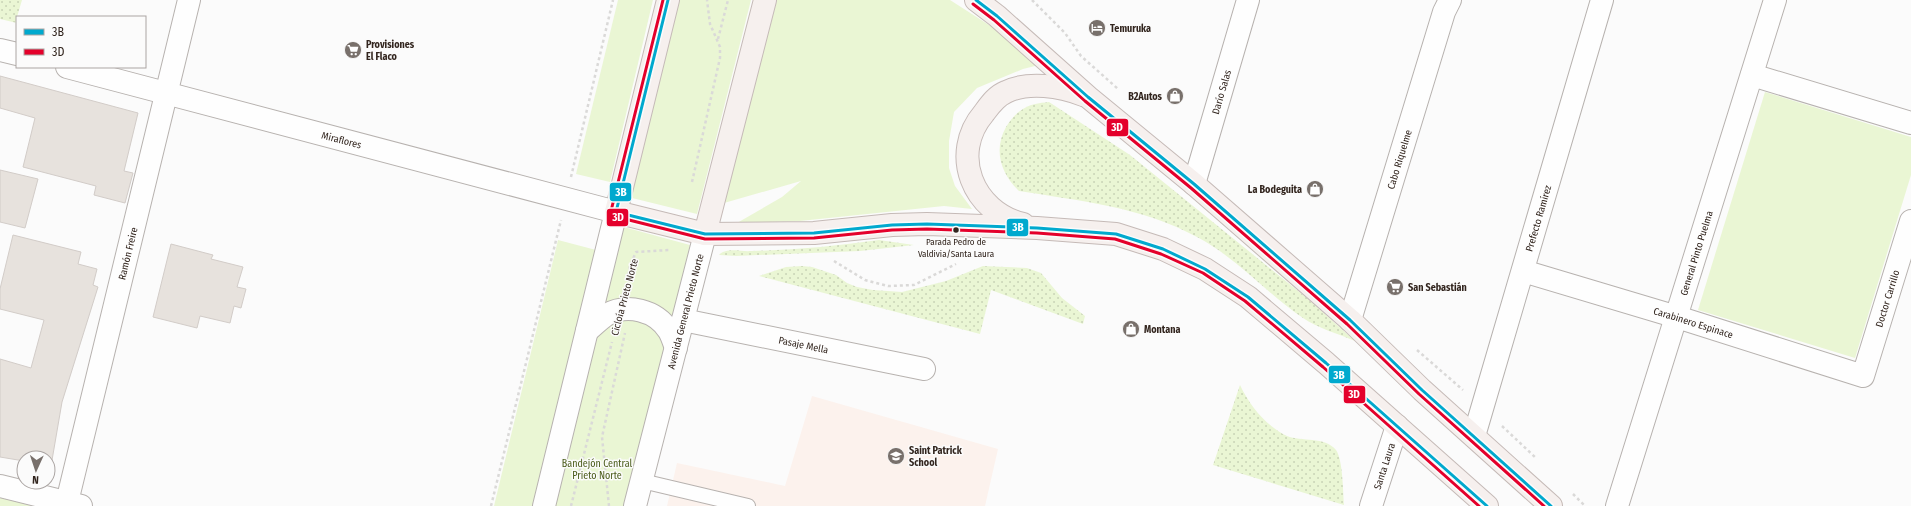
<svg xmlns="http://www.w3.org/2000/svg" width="1911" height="506" font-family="'Fira Sans Condensed',sans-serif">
<defs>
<pattern id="grass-dots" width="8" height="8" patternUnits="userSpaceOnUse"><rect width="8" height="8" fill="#eaf6d4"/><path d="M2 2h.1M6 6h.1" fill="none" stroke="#c9d3b6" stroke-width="1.8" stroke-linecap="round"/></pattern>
</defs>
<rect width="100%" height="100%" fill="#fbfbfb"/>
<polygon fill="#fcf2ed" points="812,396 998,449 985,506 667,506 677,463 785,486"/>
<g fill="url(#grass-dots)">
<polygon points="0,0 22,0 17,17 17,23 0,19"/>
<path d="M1049 102 1130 155 1308 299 1355 341C1339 334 1317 328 1303 318 1266 293 1237 258 1197 237 1142 207 1081 201 1019 191 1001 174 993 150 1006 127 1010 121 1014 115 1020 111 1029 104 1039 103 1049 102Z"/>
<path d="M879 240 914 245 860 251 736 256 719 255C727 247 741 252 751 251 794 250 836 246 879 240Z"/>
<polygon points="802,266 812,267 836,275 847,283 857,287 873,290 902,292 946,281 983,266 1027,268 1041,273 1062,298 1085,316 1083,324 991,290 980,334 759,276 786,267"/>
<path d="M1240 385C1250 406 1265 425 1287 436 1301 442 1325 436 1336 450 1343 460 1343 492 1344 505L1213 465Z"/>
</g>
<g fill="#eaf6d4">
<polygon points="618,0 653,0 610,182 576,174"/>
<polygon points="678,0 751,0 697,214 628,197"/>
<polygon points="777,0 950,0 1000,32 1043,64 1023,69 977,88 954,112 949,141 949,168 955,186 972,209 944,206 800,221 737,223 782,197 801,181 724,203"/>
<polygon points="1765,92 1911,137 1911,175 1855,358 1698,310"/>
<polygon points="620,226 690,245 626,506 549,506"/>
<polygon points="558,240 596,250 534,506 494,506"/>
<polygon points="0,490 55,506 0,506"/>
</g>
<g fill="#e7e2dd" stroke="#d2ccc8">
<polygon points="0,76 138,113 124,171 133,173 125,203 94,195 96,186 23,167 35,118 0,108"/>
<polygon points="0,170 38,179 25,228 0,222"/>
<polygon points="13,235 81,252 78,264 97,269 93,285 98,287 62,402 51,466 48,466 48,458 24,458 24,461 0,457 0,359 31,368 44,320 0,309 0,289"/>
<polygon points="171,244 213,255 211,259 243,267 237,287 246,289 241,308 234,306 230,323 200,316 197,328 153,317"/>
</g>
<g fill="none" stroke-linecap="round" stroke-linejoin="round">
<g stroke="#b7b2af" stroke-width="16">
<polyline id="lane" points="642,481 748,506"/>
</g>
<g stroke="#b7b2af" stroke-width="24">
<g id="street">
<polyline points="0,50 17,54"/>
<path id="s1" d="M67 67 616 212"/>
<polyline points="1752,75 1911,123"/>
<path id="s2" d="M1194 184 1248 0"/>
<path id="s3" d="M1523 271 1677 317 1863 376 1911 221"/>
<path id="s4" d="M683 320 924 369"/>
<path id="s5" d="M1350 320 1444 12 1450 0"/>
<path id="s6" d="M1474 436 1602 0"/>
<path id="s7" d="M66 506 189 0"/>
<path id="s8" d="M1371 506 1397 426"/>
<path id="s9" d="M1617 506 1775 0"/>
</g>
</g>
<g stroke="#b7b2af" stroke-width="24">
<g id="secondary">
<path d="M587 331C593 326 599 320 606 315 627 303 656 310 669 331 672 336 674 343 676 348"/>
<polyline points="0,486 81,506"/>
<polyline points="544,506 616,212"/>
<path id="s10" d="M635 506 705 234"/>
</g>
</g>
<g stroke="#c5bab7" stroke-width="24">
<g id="primary">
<polyline points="668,0 616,212 705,234 814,233 892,225 927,224 1037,228 1116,234 1163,249 1205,269 1248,297 1326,363 1487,506"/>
<polyline points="976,0 997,16 1088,97 1194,184 1350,320 1422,390 1551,506"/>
<path d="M1023 224C973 212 949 154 984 113 990 105 996 96 1006 92 1028 81 1061 86 1083 95"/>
<polyline points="705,234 765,0"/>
</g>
</g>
<g stroke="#dad9d8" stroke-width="2.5" stroke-dasharray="3 3" stroke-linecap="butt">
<polyline points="1032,0 1065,33 1081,56 1118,89"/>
<polyline points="718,39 728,0"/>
<polyline points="571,177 613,0"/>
<polyline points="692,182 720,58 720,47 710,24 707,0"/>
<polyline points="834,261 865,280 888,286 914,285 956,264"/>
<polyline points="626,287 630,266 636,252 669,250"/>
<polyline points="1417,350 1463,390"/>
<polyline points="1502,426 1536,458"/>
<polyline points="1573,494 1585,506"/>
<polyline points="491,506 561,220"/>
<polyline points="571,506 612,342"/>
<polyline points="609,506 602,437 625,333"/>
</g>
<use href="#lane" stroke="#fefefe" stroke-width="14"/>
<use href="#street" stroke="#fefefe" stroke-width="22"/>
<use href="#secondary" stroke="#fefefe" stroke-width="22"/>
<use href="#primary" stroke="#f6f0ee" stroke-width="22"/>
<g stroke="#fbfbfb" stroke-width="6">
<g id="bus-1">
<polyline points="668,0 616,212 705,234 814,233 892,225 927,224 1037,228 1116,234 1163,249 1205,269 1248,297 1326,363 1487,506"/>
<polyline points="976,0 997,16 1088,97 1194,184 1350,320 1422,390 1551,506"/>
</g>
</g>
<g stroke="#fbfbfb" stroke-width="6">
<g id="bus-2">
<polyline points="663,0 611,211 613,216 705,239 814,238 892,230 927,229 1037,233 1115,239 1161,254 1203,273 1245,301 1323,367 1479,506"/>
<polyline points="973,4 994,20 1085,101 1191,188 1347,324 1419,394 1544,506"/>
</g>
</g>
<use href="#bus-1" stroke="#00a9ce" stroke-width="3"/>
<use href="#bus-2" stroke="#e4002b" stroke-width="3"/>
</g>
<defs>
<g id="hotel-disc" transform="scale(0.9)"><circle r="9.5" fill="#78706b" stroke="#fbfbfb"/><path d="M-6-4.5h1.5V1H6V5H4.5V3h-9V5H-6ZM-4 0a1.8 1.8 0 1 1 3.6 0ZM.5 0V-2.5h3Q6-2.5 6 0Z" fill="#fff"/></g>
<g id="supermarket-disc" transform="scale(0.9)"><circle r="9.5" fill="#78706b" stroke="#fbfbfb"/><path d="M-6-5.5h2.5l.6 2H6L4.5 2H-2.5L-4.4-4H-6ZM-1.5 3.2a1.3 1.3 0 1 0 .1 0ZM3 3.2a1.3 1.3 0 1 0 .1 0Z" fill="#fff"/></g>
<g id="shop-disc" transform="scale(0.9)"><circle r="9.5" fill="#78706b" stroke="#fbfbfb"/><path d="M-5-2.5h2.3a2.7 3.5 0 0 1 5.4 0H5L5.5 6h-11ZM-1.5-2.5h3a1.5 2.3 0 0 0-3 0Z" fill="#fff"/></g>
<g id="school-disc" transform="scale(0.9)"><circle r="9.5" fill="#78706b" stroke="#fbfbfb"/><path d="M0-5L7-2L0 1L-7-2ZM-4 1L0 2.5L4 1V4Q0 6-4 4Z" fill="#fff"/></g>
</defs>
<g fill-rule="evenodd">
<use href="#hotel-disc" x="1097" y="28"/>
<use href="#supermarket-disc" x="353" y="50"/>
<use href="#shop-disc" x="1175" y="96"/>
<use href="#shop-disc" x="1315" y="189"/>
<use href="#supermarket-disc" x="1395" y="287"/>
<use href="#shop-disc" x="1131" y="329"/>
<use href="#school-disc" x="896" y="456"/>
</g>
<circle fill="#32251e" stroke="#fbfbfb" stroke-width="1.5" cx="956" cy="230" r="3.5"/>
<g text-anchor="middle" stroke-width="3" stroke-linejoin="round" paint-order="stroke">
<g font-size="9" fill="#32251e" stroke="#fbfbfb">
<text x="956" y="245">Parada Pedro de<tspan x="956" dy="12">Valdivia/Santa Laura</tspan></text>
</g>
<g font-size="10" font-weight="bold" fill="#32251e" stroke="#fbfbfb" text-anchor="start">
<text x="1110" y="32">Temuruka</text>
<text x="366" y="48">Provisiones<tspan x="366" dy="12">El Flaco</tspan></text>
<text x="1162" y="100" text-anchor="end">B2Autos</text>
<text x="1302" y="193" text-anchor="end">La Bodeguita</text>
<text x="1408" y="291">San Sebastián</text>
<text x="1144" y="333">Montana</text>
<text x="909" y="454">Saint Patrick<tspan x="909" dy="12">School</tspan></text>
</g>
<g font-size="10" fill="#32251e" stroke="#fbfbfb">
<text dy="4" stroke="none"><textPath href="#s2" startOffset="96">Darío Salas</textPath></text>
<text dy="4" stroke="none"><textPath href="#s1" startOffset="284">Miraflores</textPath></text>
<text dy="4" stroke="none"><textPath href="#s5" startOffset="168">Cabo Riquelme</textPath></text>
<text dy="4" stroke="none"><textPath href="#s6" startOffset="227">Prefecto Ramírez</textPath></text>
<text dy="4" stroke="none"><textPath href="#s7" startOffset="260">Ramón Freire</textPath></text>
<text dy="4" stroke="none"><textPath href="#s9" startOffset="265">General Pinto Puelma</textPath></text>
<text transform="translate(624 297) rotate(-75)" y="4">Cicloía Prieto Norte</text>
<text dy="4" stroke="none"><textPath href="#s3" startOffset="437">Doctor Carrillo</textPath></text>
<text dy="4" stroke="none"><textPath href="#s10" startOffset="201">Avenida General Prieto Norte</textPath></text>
<text dy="4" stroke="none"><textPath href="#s3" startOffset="178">Carabinero Espinace</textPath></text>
<text dy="4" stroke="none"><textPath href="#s4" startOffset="123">Pasaje Mella</textPath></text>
<text dy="4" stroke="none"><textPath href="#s8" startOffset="42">Santa Laura</textPath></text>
</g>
<g font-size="10" fill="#4b5c1b" stroke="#fbfbfb">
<text x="597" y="467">Bandejón Central<tspan x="597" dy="12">Prieto Norte</tspan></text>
</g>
</g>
<g stroke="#fbfbfb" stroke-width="1.5">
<rect x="1106" y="118" width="23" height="19" rx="4" fill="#e4002b"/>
<rect x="609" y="182" width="23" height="20" rx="4" fill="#00a9ce"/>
<rect x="606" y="208" width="23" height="19" rx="4" fill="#e4002b"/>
<rect x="1006" y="218" width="23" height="19" rx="4" fill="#00a9ce"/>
<rect x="1328" y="365" width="23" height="19" rx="4" fill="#00a9ce"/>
<rect x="1343" y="385" width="23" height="19" rx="4" fill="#e4002b"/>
</g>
<g font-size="11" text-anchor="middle" font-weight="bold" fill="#fff">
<text x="1117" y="131">3D</text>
<text x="621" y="196">3B</text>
<text x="618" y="221">3D</text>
<text x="1018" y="231">3B</text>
<text x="1339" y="379">3B</text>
<text x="1354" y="398">3D</text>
</g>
<rect x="16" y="16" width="130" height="52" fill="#fbfbfb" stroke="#aba5a3"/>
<rect x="24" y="29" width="20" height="6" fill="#00a9ce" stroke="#aba5a3"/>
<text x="52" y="36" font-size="12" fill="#32251e">3B</text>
<rect x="24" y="49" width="20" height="6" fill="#e4002b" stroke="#aba5a3"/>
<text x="52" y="56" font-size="12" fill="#32251e">3D</text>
<g transform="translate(36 470) rotate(183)"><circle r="19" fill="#fbfbfb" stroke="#aba5a3"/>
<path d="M0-3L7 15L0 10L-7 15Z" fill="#78706b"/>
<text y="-6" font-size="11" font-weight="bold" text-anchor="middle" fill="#32251e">N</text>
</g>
</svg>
